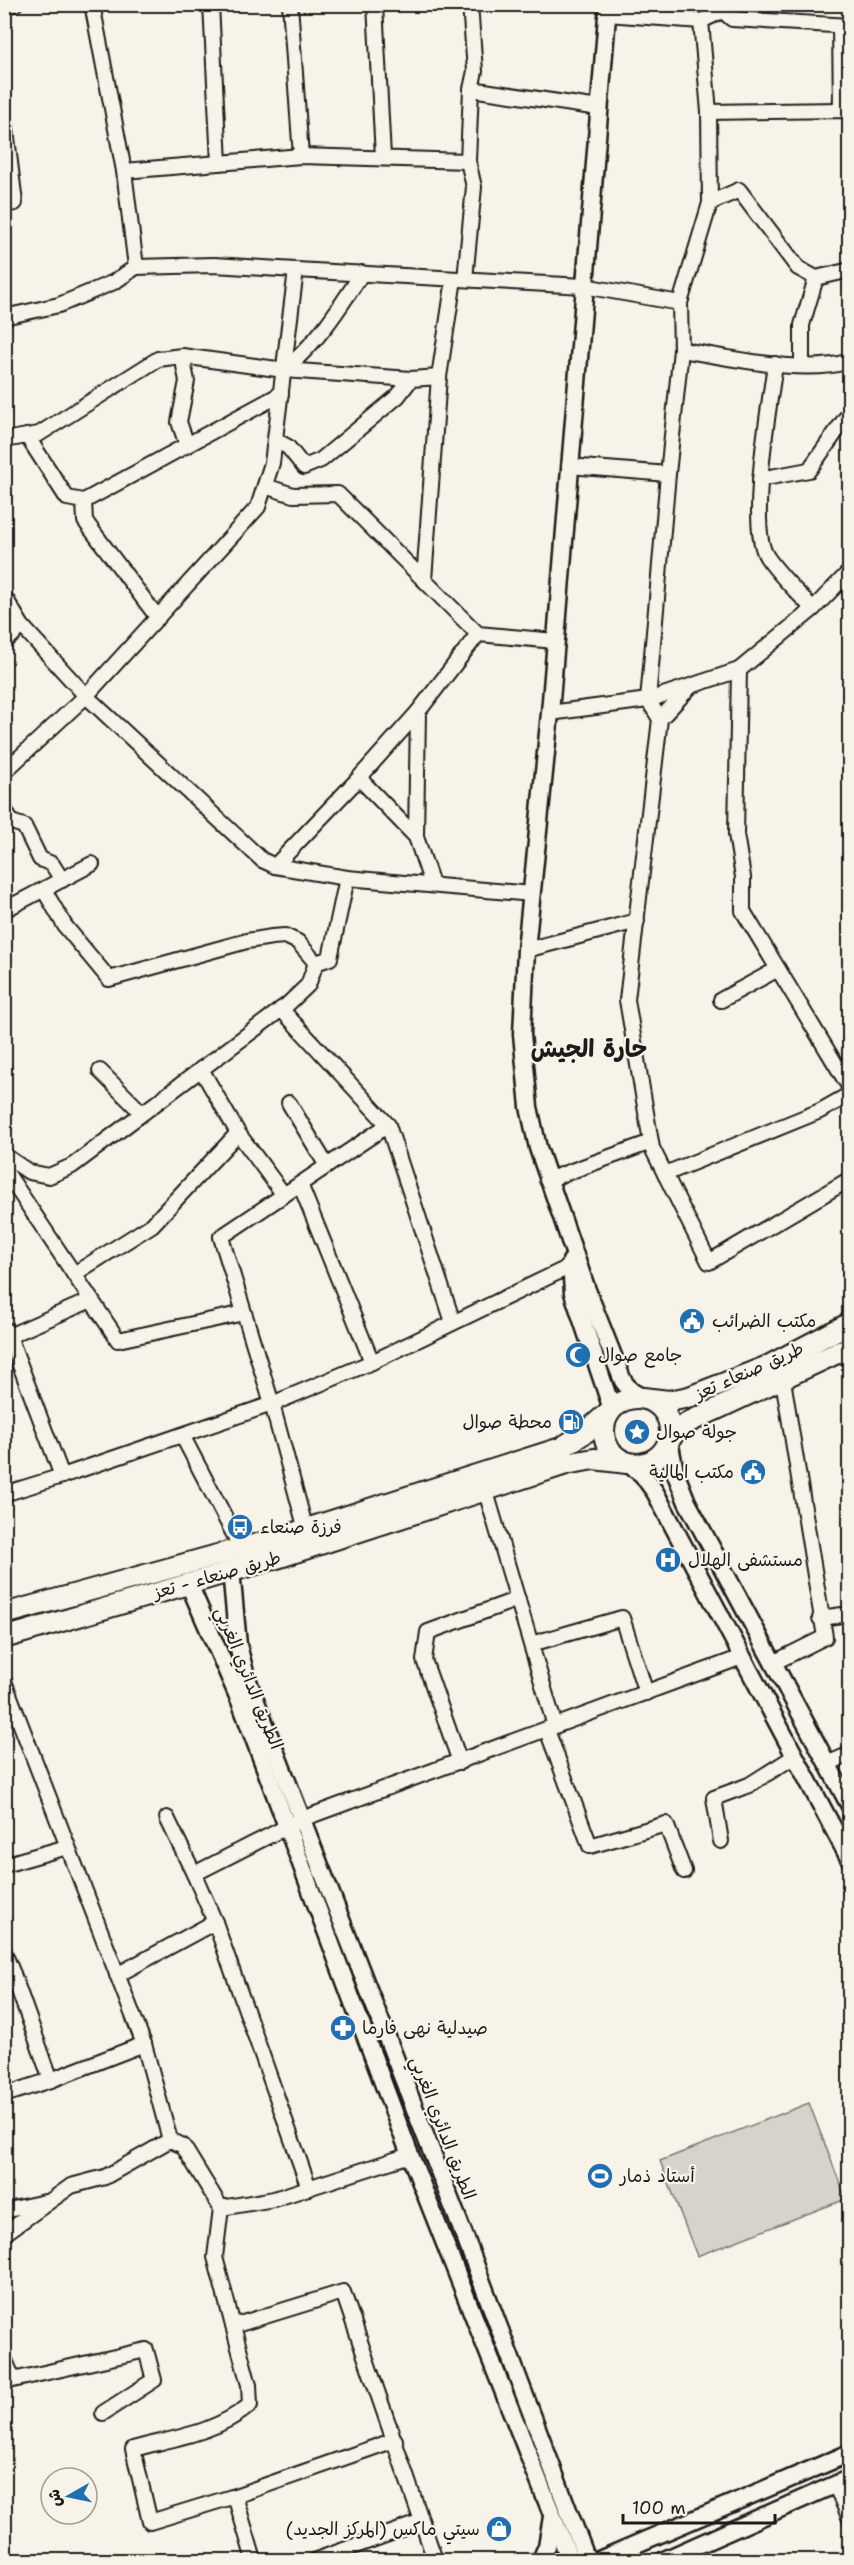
<svg xmlns="http://www.w3.org/2000/svg" width="854" height="2565" font-family="'Shantell Sans','Playpen Sans Arabic',sans-serif">
<rect width="100%" height="100%" fill="#f7f3e8"/>
<filter id="ink" filterUnits="userSpaceOnUse"><feTurbulence type="fractalNoise" baseFrequency=".0167" numOctaves="2"/><feDisplacementMap in="SourceGraphic" scale="12" xChannelSelector="R" yChannelSelector="G"/><feConvolveMatrix kernelMatrix="1 2 1 2 8 2 1 2 1" color-interpolation-filters="sRGB"/></filter>
<g filter="url(#ink)">
<polygon fill="#d7d3cb" stroke="#7a7874" stroke-width="1.5" points="809,2103 846,2199 697,2256 660,2161"/>
<g fill="none" stroke-linecap="round" stroke-linejoin="round">
<g stroke="#1c1c1c" stroke-width="18">
<g id="minor">
<polyline points="92,4 124,171 136,267"/>
<polyline points="211,4 219,163"/>
<polyline points="290,4 301,156"/>
<polyline points="375,4 383,157"/>
<polyline points="470,4 475,71 471,89"/>
<polyline points="724,4 723,11 732,19 850,26"/>
<polyline points="4,6 15,4"/>
<polyline points="607,14 701,21 737,4"/>
<polyline points="701,21 709,112 841,110 850,112"/>
<polyline points="840,26 841,110"/>
<polyline points="4,113 15,203 4,205"/>
<polyline points="124,171 301,156 468,161 471,89 599,108"/>
<polyline points="710,203 739,190 798,268 816,278 850,270"/>
<polyline points="465,279 474,187 468,161"/>
<polyline points="680,303 710,203 709,112"/>
<polyline points="4,317 59,305 114,282 136,267 214,265 296,270"/>
<path d="M681 350C729 357 804 376 850 361"/>
<polyline points="182,356 187,381 179,422 187,445"/>
<path d="M775 364C770 403 747 527 767 557 780 576 798 593 813 609"/>
<polyline points="802,366 802,325 816,278"/>
<path d="M284 370C317 343 339 309 362 273"/>
<polyline points="439,377 454,279"/>
<polyline points="27,436 67,498 84,501 281,394"/>
<polyline points="4,440 39,434 158,359 182,356 284,370 411,379 439,377 424,580"/>
<polyline points="275,440 288,447 304,467 321,460 398,396 411,379"/>
<polyline points="760,479 809,470 850,412"/>
<polyline points="265,486 293,495 338,494 478,634 555,641"/>
<polyline points="84,501 85,521 158,618"/>
<polyline points="850,571 813,609 739,670 736,834 743,877 743,911 850,1088"/>
<polyline points="4,596 22,626 86,696 4,772"/>
<polyline points="4,643 22,626"/>
<polyline points="689,688 660,719 627,1000 652,1148 709,1262 850,1179"/>
<polyline points="550,713 648,700 739,670"/>
<polyline points="660,719 648,700 668,474"/>
<polyline points="359,778 418,712 478,634"/>
<polyline points="4,808 11,822 24,826 40,859 52,864 62,880"/>
<polyline points="416,837 418,712"/>
<polyline points="275,866 359,778 416,837 432,884"/>
<polyline points="532,894 347,878 275,866 262,860 86,696 258,507 272,463 296,270 584,286 680,303 681,350 668,474 569,466"/>
<polyline points="4,910 92,864"/>
<polyline points="526,950 637,921"/>
<polyline points="316,963 330,958 347,878"/>
<polyline points="721,1000 778,969"/>
<polyline points="281,1009 388,1125"/>
<polyline points="100,1071 142,1113"/>
<polyline points="289,1103 327,1166"/>
<polyline points="238,1133 284,1195"/>
<polyline points="4,1155 29,1172 49,1176 72,1166 287,1005 308,985 316,963 298,942 285,936 272,937 247,941 109,979 65,926 44,890"/>
<polyline points="4,1169 118,1340 244,1313"/>
<polyline points="665,1174 820,1111 850,1094"/>
<polyline points="547,1180 651,1142"/>
<polyline points="300,1184 372,1362"/>
<polyline points="74,1274 152,1225 238,1133 201,1069"/>
<polyline points="4,1328 9,1336 62,1476"/>
<polyline points="9,1336 91,1300"/>
<polyline points="182,1435 241,1548"/>
<polyline points="486,1492 555,1726"/>
<polyline points="4,1494 62,1476 272,1404 221,1237 388,1125 453,1322"/>
<polyline points="306,1530 272,1404 372,1362 571,1266"/>
<polyline points="820,1618 850,1614"/>
<polyline points="531,1644 622,1618 646,1693"/>
<polyline points="773,1663 825,1637 783,1380"/>
<polyline points="4,1681 144,2044 170,2140 183,2146 221,2208 274,2199 410,2155"/>
<polyline points="547,1730 590,1846 666,1824 684,1871"/>
<polyline points="460,1762 424,1660 428,1632 518,1599"/>
<polyline points="827,1764 850,1754"/>
<polyline points="167,1818 194,1874"/>
<polyline points="721,1841 714,1798 749,1785 795,1756"/>
<polyline points="4,1865 67,1847"/>
<polyline points="215,1922 194,1874 302,1819 742,1657"/>
<polyline points="4,1952 13,1974 6,1977"/>
<polyline points="13,1974 51,2080 144,2044"/>
<polyline points="117,1975 215,1922 309,2188"/>
<polyline points="4,2095 51,2080"/>
<polyline points="221,2208 215,2257 233,2326 343,2292 435,2560"/>
<polyline points="4,2211 45,2202"/>
<polyline points="4,2234 71,2186 105,2177 170,2140"/>
<path d="M233 2326 249 2385 250 2405C216 2433 174 2438 133 2449L150 2522 235 2496 395 2440"/>
<polyline points="4,2358 13,2379"/>
<polyline points="4,2382 146,2350 154,2380 103,2413"/>
<polyline points="835,2484 850,2519"/>
<polyline points="235,2496 254,2560"/>
<polyline points="316,2560 422,2522"/>
</g>
</g>
<g stroke="#1c1c1c" stroke-width="21">
<g id="major">
<polyline points="608,4 550,713 526,950 522,1034 529,1107 538,1148 587,1290 623,1381 631,1391 643,1398"/>
<polyline points="571,1261 573,1293 612,1409"/>
<polyline points="669,1440 675,1472 687,1502 850,1806"/>
<polyline points="627,1463 642,1474 655,1492 850,1860"/>
<polyline points="231,1570 238,1645 246,1676 466,2240 587,2560"/>
<polyline points="188,1582 240,1701 410,2155 570,2560"/>
<polyline points="541,2560 547,2546 552,2517"/>
<polyline points="599,2560 850,2453"/>
<polyline points="664,2560 850,2478"/>
</g>
</g>
<g stroke="#1c1c1c" stroke-width="24">
<g id="highway">
<circle cx="637" cy="1431" r="33"/>
<polyline points="643,1398 669,1401 689,1397 768,1366 850,1323"/>
<polyline points="669,1440 677,1430 689,1422 850,1347"/>
<polyline points="4,1614 272,1540 561,1448 586,1432 612,1409"/>
<polyline points="4,1638 277,1558 566,1464 594,1459 627,1463"/>
</g>
</g>
<use href="#minor" stroke="#f7f3e8" stroke-width="14"/>
<use href="#major" stroke="#f7f3e8" stroke-width="16"/>
<use href="#highway" stroke="#f7f3e8" stroke-width="20"/>
</g>
</g>
<defs>
<g id="civic-disc" transform="scale(1.35)"><circle r="9.5" fill="#1f6fb2" stroke="#f7f3e8"/><path d="M-.6-6.5H3V-4.5H.6V-3L4-1V1h2V6H-6V1h2V-1L-.6-3ZM-1.2 2.5V6h2.4V2.5Z" fill="#fff"/></g>
<g id="mosque-disc" transform="scale(1.35)"><circle r="9.5" fill="#1f6fb2" stroke="#f7f3e8"/><path d="M3.5-4.9A6 6 0 1 0 3.5 4.9A5 5 0 1 1 3.5-4.9Z" fill="#fff"/></g>
<g id="fuel-disc" transform="scale(1.35)"><circle r="9.5" fill="#1f6fb2" stroke="#f7f3e8"/><path d="M-5.5-6h7V0h2V4h1.3V-2.5L3-4.5l.8-.8L6-3V5H2.5V1h-1V6h-7ZM-4.2-4.7v3.2H.2V-4.7Z" fill="#fff"/></g>
<g id="sight-disc" transform="scale(1.35)"><circle r="9.5" fill="#1f6fb2" stroke="#f7f3e8"/><path d="M0-6L1.8-2.2L6-1.7L2.9 1.2L3.7 5.4L0 3.3L-3.7 5.4L-2.9 1.2L-6-1.7L-1.8-2.2Z" fill="#fff"/></g>
<g id="bus-disc" transform="scale(1.35)"><circle r="9.5" fill="#1f6fb2" stroke="#f7f3e8"/><path d="M-5-6H5V4H4V6H2V4H-2V6H-4V4H-5ZM-3.5-4V0h7V-4ZM-3.5 1.2v1.5H-2V1.2ZM2 1.2v1.5H3.5V1.2Z" fill="#fff"/></g>
<g id="hospital-disc" transform="scale(1.35)"><circle r="9.5" fill="#1f6fb2" stroke="#f7f3e8"/><path d="M-5-5h3v3.5h4V-5h3V5h-3V1.5h-4V5h-3Z" fill="#fff"/></g>
<g id="pharmacy-disc" transform="scale(1.35)"><circle r="9.5" fill="#1f6fb2" stroke="#f7f3e8"/><path d="M-2-6h4v4h4v4h-4v4h-4v-4h-4v-4h4Z" fill="#fff"/></g>
<g id="stadium-disc" transform="scale(1.35)"><circle r="9.5" fill="#1f6fb2" stroke="#f7f3e8"/><path d="M0-5a6.5 5 0 1 0 0 10a6.5 5 0 1 0 0-10ZM-3.5-1.8h7v3.6h-7Z" fill="#fff"/></g>
<g id="shop-disc" transform="scale(1.35)"><circle r="9.5" fill="#1f6fb2" stroke="#f7f3e8"/><path d="M-5-2.5h2.3a2.7 3.5 0 0 1 5.4 0H5L5.5 6h-11ZM-1.5-2.5h3a1.5 2.3 0 0 0-3 0Z" fill="#fff"/></g>
</defs>
<g fill-rule="evenodd">
<use href="#civic-disc" x="692" y="1321"/>
<use href="#mosque-disc" x="578" y="1355"/>
<use href="#fuel-disc" x="571" y="1422"/>
<use href="#sight-disc" x="637" y="1432"/>
<use href="#civic-disc" x="753" y="1472"/>
<use href="#bus-disc" x="240" y="1527"/>
<use href="#hospital-disc" x="668" y="1560"/>
<use href="#pharmacy-disc" x="343" y="2028"/>
<use href="#stadium-disc" x="600" y="2176"/>
<use href="#shop-disc" x="499" y="2529"/>
</g>
<g text-anchor="middle" stroke-width="4.5" stroke-linejoin="round" paint-order="stroke">
<g font-size="18" fill="#1c1c1c" stroke="#f7f3e8" text-anchor="start">
<text x="712" y="1327">مكتب الضرائب</text>
<text x="598" y="1361">جامع صوال</text>
<text x="552" y="1428" text-anchor="end">محطة صوال</text>
<text x="656" y="1438">جولة صوال</text>
<text x="734" y="1478" text-anchor="end">مكتب المالية</text>
<text x="260" y="1533">فرزة صنعاء</text>
<text x="688" y="1566">مستشفى الهلال</text>
<text x="362" y="2034">صيدلية نهى فارما</text>
<text x="620" y="2182">أستاد ذمار</text>
<text x="480" y="2535" text-anchor="end">سيتي ماكس (المركز الجديد)</text>
</g>
<g font-size="18" fill="#1c1c1c" stroke="#f7f3e8">
<text transform="translate(749 1371) rotate(-24)" y="6">طريق صنعاء تعز</text>
<text transform="translate(217 1575) rotate(-16)" y="6">طريق صنعاء - تعز</text>
<text transform="translate(249 1678) rotate(68)" y="6">الطريق الدائري الغربي</text>
<text transform="translate(443 2128) rotate(69)" y="6">الطريق الدائري الغربي</text>
</g>
<g font-size="24" font-weight="bold" fill="#1c1c1c" stroke="#f7f3e8">
<text x="589" y="1057">حارة الجيش</text>
</g>
</g>
<rect width="854" height="2565" fill="none" stroke="#f7f3e8" stroke-width="24"/>
<rect x="12" y="12" width="830" height="2541" fill="none" stroke="#1c1c1c" stroke-width="2" filter="url(#ink)"/>
<g transform="translate(69 2496) rotate(261)"><circle r="28" fill="#f7f3e8" stroke="#9f9d96" stroke-width="1.5"/>
<path d="M0-4.5L10 22L0 15L-10 22Z" fill="#1f6fb2"/>
<text y="-9" font-size="16" font-weight="bold" text-anchor="middle" fill="#1c1c1c">ش</text>
</g>
<path d="M623 2514v9h152v-9" fill="none" stroke="#1c1c1c" stroke-width="3"/>
<text x="632" y="2514" font-size="18" fill="#1c1c1c" stroke="#f7f3e8" stroke-width="4.5" paint-order="stroke">100 m</text>
</svg>
